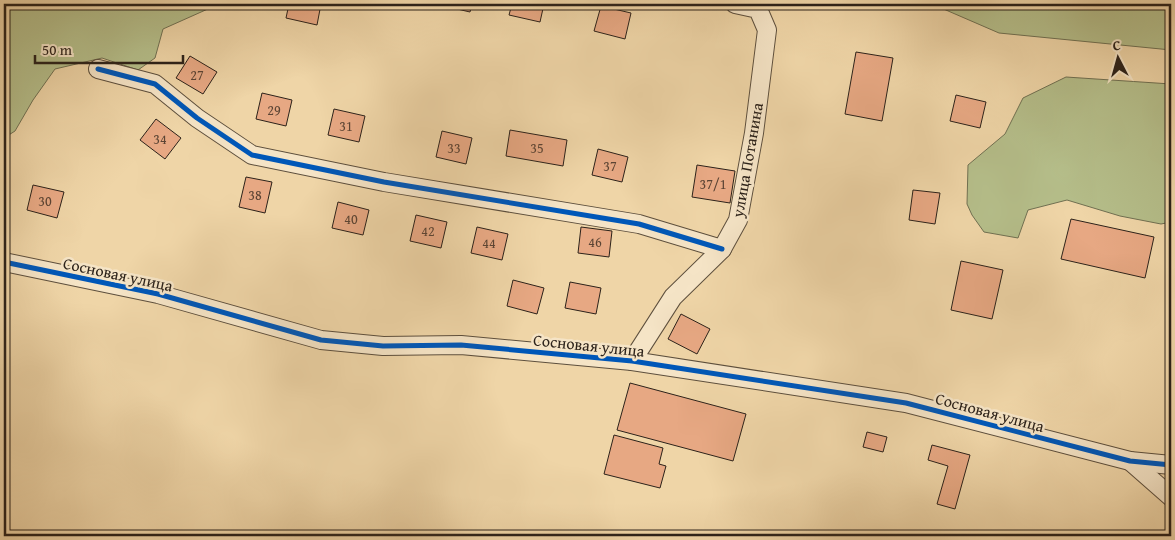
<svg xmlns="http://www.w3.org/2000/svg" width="1175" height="540" font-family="'Gentium Book Plus',serif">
<rect width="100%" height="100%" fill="#efd5a7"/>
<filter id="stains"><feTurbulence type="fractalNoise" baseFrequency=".004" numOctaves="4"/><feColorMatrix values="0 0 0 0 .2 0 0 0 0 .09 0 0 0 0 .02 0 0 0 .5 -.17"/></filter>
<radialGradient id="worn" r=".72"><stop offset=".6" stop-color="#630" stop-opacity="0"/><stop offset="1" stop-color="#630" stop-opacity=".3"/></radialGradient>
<g fill="#b5be8a" stroke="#707052">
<polygon points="4,4 219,4 163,29 155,58 138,70 102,58 55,69 33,100 15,131 4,138"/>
<polygon points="932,4 1171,4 1171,50 999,33"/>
<polygon points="1066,77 1171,84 1171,222 1161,224 1120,216 1067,200 1028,210 1018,238 984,232 972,215 967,204 968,165 1005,134 1023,98"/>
</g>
<g fill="#e7a883" stroke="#2c221a">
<polygon points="289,4 321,4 317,25 286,18"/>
<polygon points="440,4 472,4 470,12 440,5"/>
<polygon points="512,4 544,4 540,22 509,15"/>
<polygon points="601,6 631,13 625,39 594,31"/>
<polygon points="856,52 893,58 882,121 845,114"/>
<polygon points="190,56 217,72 203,94 176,78"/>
<polygon points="262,93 292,100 286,126 256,119"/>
<polygon points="956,95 986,102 980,128 950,121"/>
<polygon points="334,109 365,116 359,142 328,135"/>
<polygon points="156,119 181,138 165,159 140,140"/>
<polygon points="510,130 567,140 563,166 506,156"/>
<polygon points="442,131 472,138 466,164 436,157"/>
<polygon points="598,149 628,157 622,182 592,175"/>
<polygon points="697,165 735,171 730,203 692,197"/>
<polygon points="246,177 272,182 265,213 239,207"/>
<polygon points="33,185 64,192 57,218 27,210"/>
<polygon points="913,190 940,193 935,224 909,220"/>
<polygon points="338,202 369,210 363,235 332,228"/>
<polygon points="416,215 447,222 441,248 410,241"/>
<polygon points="1071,219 1154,237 1145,278 1061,259"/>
<polygon points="477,227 508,234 502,260 471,253"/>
<polygon points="581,227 612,231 609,257 578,253"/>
<polygon points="961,261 1003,270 992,319 951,310"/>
<polygon points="513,280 544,288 537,314 507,306"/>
<polygon points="570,282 601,288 596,314 565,308"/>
<polygon points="681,314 710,329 697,354 668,339"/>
<polygon points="630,383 746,414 733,461 617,430"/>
<polygon points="867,432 887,437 883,452 863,447"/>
<polygon points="614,435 663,448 659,464 666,466 660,488 604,474"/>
<polygon points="932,445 970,455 955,509 937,504 948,466 928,460"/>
</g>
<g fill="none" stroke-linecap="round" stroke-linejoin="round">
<g stroke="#5d4f3d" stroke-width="20">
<g id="minor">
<polyline points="98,69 155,84 197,118 252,155 384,182 639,224 722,249"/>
<polyline points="4,262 158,294 321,340 383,346 461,345 632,361 906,403 1130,461 1171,465"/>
<polyline points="632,361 673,297 722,249 738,220 754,133 767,30 758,9 735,4"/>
<polyline points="1130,461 1171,497"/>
</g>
</g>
<use href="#minor" stroke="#f5e4c6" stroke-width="18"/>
<g stroke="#f5e4c6" stroke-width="8">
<g id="cycleway">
<polyline points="98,69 155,84 197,118 252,155 384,182 639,224 722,249"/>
<polyline points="4,262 158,294 321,340 383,346 461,345 632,361 906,403 1130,461 1171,465"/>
</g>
</g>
<use href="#cycleway" stroke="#0057b8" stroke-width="5"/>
</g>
<g text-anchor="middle" stroke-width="5" stroke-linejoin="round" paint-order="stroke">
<g font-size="14" fill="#5b4434">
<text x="197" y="80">27</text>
<text x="274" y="115">29</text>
<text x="346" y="131">31</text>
<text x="160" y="144">34</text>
<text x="454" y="153">33</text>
<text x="537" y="153">35</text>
<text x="610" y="171">37</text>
<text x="713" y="189">37/1</text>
<text x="255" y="200">38</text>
<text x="45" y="206">30</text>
<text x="351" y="224">40</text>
<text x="428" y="236">42</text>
<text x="595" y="247">46</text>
<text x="489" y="248">44</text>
</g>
<g font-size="16" fill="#2c221a" stroke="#f5e4c6">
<text transform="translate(747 160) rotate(-80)" y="6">улица Потанина</text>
<text transform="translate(118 274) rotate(12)" y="6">Сосновая улица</text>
<text transform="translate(589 345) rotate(6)" y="6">Сосновая улица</text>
<text transform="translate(990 412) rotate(15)" y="6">Сосновая улица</text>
</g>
</g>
<rect width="1175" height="540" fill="none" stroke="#efd5a7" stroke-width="20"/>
<rect x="5" y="5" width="1165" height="530" fill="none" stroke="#2c221a" stroke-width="2.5"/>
<rect x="10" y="10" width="1155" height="520" fill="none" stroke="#2c221a"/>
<g transform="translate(1118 58) rotate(354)" stroke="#f5e4c6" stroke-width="4" paint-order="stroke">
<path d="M0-4L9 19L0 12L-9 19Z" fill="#2c221a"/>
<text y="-8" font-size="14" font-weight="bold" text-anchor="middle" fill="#2c221a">С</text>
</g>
<path d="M35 55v8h148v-8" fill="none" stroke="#2c221a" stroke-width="2.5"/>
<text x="42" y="55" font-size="15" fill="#2c221a" stroke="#f5e4c6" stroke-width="4" paint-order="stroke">50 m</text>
<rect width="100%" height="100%" filter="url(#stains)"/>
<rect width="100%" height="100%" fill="url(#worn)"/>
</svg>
